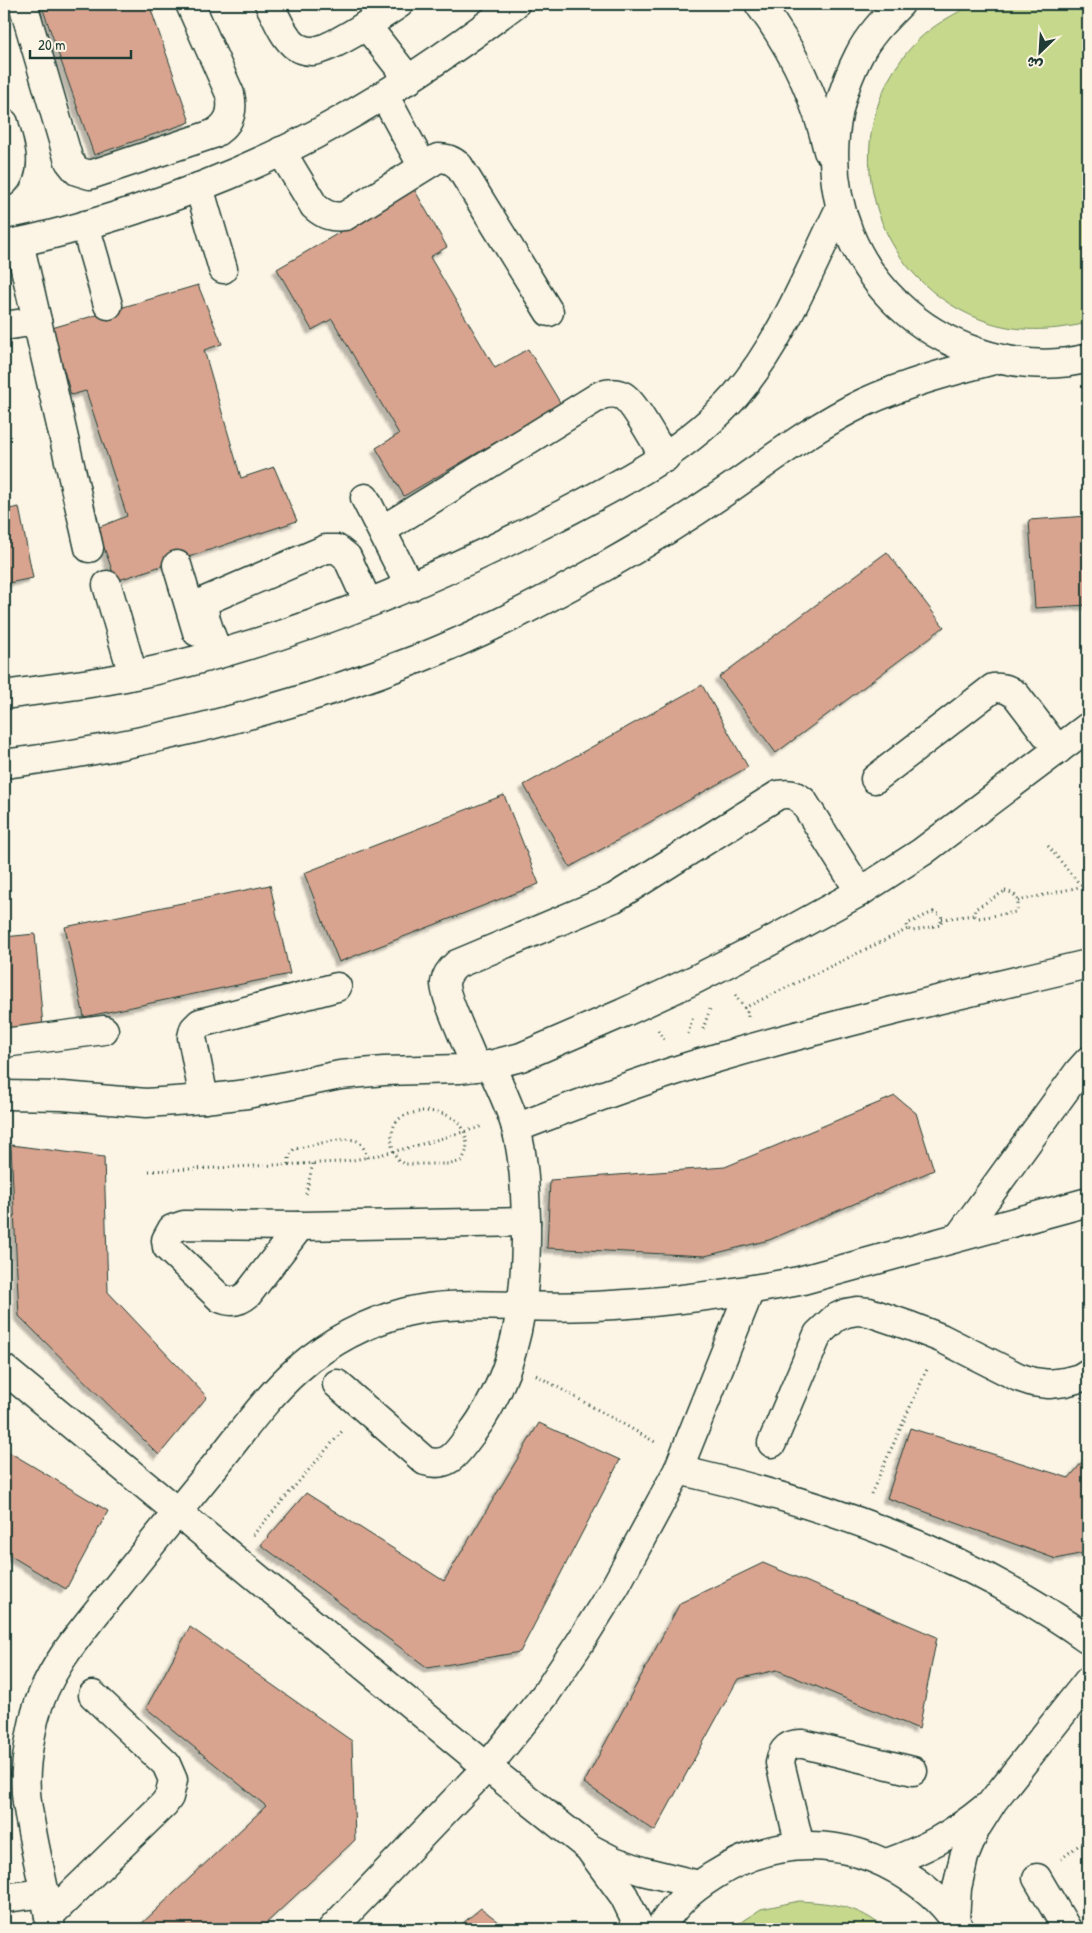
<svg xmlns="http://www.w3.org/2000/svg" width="1092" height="1933" font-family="'Patrick Hand','Playpen Sans Arabic',sans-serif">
<defs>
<filter id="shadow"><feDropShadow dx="-4.5" dy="4.5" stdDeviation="1" flood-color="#0004"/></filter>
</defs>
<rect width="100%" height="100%" fill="#fcf5e5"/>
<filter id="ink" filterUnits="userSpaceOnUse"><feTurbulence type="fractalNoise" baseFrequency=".02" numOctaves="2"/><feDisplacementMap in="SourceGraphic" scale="10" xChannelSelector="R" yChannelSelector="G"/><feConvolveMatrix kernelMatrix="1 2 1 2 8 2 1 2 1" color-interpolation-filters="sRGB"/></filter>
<g filter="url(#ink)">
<g fill="#c5d88c" stroke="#728a60">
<path d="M974 4H1088V323C1056 330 1023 333 991 323 870 285 828 133 917 41 933 25 954 14 974 4Z"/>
<path d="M799 1901C833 1903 859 1906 885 1929H730L761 1909Z"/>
</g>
<g fill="#d9a48f" stroke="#1f3d34" filter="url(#shadow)">
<polygon points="41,4 149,4 190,122 94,155"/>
<polygon points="414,189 447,247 430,257 495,368 528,349 561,404 404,496 376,448 399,434 332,319 312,330 277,269"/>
<polygon points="198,285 222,344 204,350 241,478 274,467 297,521 116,581 97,528 127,516 86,391 71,395 52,328"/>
<polygon points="4,410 8,429 4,430"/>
<polygon points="19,507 33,578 4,584 4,510"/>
<polygon points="1088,516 1088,605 1035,608 1029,520"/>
<polygon points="887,552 944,627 776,753 719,677"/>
<polygon points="702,685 748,767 570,867 524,785"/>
<polygon points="504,795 539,884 339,962 304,873"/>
<polygon points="270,885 290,974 84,1017 65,927"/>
<polygon points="35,934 43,1026 4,1030 4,937"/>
<polygon points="895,1096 916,1113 934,1170 769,1240 705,1256 547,1248 550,1180 725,1167"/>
<polygon points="11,1145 104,1157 108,1292 207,1397 159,1455 19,1316"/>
<polygon points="539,1423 620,1460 520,1652 428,1668 261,1545 306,1493 444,1581"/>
<polygon points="910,1428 1069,1478 1088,1455 1088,1552 1056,1559 887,1498"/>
<polygon points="4,1449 108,1511 66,1589 4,1552"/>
<polygon points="763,1563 937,1637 919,1729 777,1670 738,1679 655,1831 584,1783 680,1603"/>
<polygon points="190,1627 352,1741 355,1840 260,1929 136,1929 266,1806 146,1708"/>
<polygon points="481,1908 508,1929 456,1929"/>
</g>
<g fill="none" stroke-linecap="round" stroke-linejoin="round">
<g stroke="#1f3d34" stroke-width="31">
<g id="minor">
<path d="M23 4 69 161 77 171 90 175 213 134C229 125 234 112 230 94L190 4"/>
<path d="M269 4C276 16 282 34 293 44 297 48 305 51 311 51 329 52 382 15 399 4"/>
<path d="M759 4C792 48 816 97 828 151"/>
<path d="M900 4C884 20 868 36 858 57 799 173 853 310 977 352 1012 364 1052 368 1088 358"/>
<polyline points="366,25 409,80"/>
<polyline points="384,95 423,167"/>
<path d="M4 123C8 141 19 167 4 182"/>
<path d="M281 151 314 206C324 215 332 218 345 216L438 158C447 158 452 160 459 166L549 312"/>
<polyline points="199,187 223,269"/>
<polyline points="85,225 108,305"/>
<polyline points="19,242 89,548"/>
<path d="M4 245C48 237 92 224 135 210 204 187 273 159 336 123 399 88 458 47 515 4"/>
<polyline points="4,326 37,321"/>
<polyline points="365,498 410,587"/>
<path d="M382 530 601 395C609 393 616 392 623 396 634 402 657 445 665 458"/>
<polyline points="177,565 197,632"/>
<polyline points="107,585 133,675"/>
<path d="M218 654C214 640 199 613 207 600L326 549H337L347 557 368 603"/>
<path d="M4 695C44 689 85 685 125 677 276 646 419 588 555 518 620 484 687 451 736 395 782 341 809 271 840 208"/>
<path d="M4 764C145 746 287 710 420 658 484 633 546 600 606 566 647 543 687 518 726 491 771 460 813 427 863 403 906 383 952 371 998 359"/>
<path d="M875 779 993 688C1003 687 1008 689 1016 695L1058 750"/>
<polyline points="4,1043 104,1030"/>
<path d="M476 1067C470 1051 444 996 445 983 446 975 450 970 457 964L614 898 778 795C789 793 794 794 803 801L860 892"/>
<polyline points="4,1095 63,1096 146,1103 204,1099 247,1094 340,1075 384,1071 460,1069 490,1065 521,1057 623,1013 696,979 767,943 860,892 922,852 1088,727"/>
<polyline points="204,1099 192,1037 194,1029 200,1023 337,987"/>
<path d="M516 1128C583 1102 651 1077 720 1057 842 1022 965 993 1088 964"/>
<path d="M184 1225 300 1226 248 1294C239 1302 231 1303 220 1298L167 1247 166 1240 172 1229Z"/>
<polyline points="300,1226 526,1222"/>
<polyline points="960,1235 1079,1071 1088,1061"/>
<polyline points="4,1369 487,1767 589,1848 614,1861 642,1871 699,1885"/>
<path d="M337 1384 425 1461C451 1469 458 1450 472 1433 519 1370 527 1295 526 1219 525 1189 524 1158 516 1128 510 1106 500 1086 490 1065"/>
<polyline points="772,1443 818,1334 835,1318 846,1313 857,1311 869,1312 910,1326 941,1338 1018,1377 1033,1382 1049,1384 1065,1382 1080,1378 1088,1373"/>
<path d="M678 1470C824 1503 966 1552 1088 1639"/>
<path d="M800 1846 780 1763C782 1749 789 1743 803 1744L913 1771"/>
<polyline points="591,1851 624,1896 640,1929"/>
<path d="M887 1863C925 1849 954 1834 985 1808"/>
<polyline points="1037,1878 1067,1929"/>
<polyline points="4,1898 45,1893"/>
<polyline points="49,1916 164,1804 169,1797 173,1780 166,1764 93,1695"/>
<polyline points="955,1920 957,1888 964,1857 976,1828 993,1801 1088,1681"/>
<path d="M51 1929C45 1887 33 1845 27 1802 23 1775 28 1747 34 1720 46 1669 85 1627 117 1587 148 1548 179 1510 210 1472 238 1438 265 1398 298 1369 329 1342 367 1322 406 1312 443 1303 481 1305 518 1306 543 1307 569 1307 594 1306 663 1303 731 1294 799 1281L1088 1202"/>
<polyline points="332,1929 487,1767 545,1695 581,1641 616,1585 678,1470 750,1290"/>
<path d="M660 1929C672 1907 692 1889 713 1876 774 1836 846 1836 907 1876 928 1889 948 1907 960 1929"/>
</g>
</g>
<g stroke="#1f3d34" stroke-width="3" stroke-dasharray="1 4" stroke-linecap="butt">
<polyline points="1048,846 1082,887"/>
<path d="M1005 891C1017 893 1021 902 1016 912L979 918 975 916 974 913 975 909Z"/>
<polyline points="1018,901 1088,885"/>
<polygon points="933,912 941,915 942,919 940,925 912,931 908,929 907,925 909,923"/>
<polyline points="942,919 974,915"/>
<polyline points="735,995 748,1013 748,1017"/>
<polyline points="744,1008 908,929"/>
<polyline points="703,1029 711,1006"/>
<polyline points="658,1030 665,1041"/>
<polyline points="688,1034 693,1016"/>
<path d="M422 1111C441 1111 464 1117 466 1139 468 1147 466 1155 461 1161L451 1164H405C390 1160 387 1129 399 1119 405 1114 414 1113 422 1111Z"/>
<path d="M289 1164V1156L294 1149C307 1147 346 1135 357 1141 364 1145 365 1152 367 1158"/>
<path d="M149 1171 340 1162C389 1155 436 1140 483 1126"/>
<polyline points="306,1194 313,1163"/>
<polyline points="536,1375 655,1442"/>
<polyline points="871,1494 928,1367"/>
<polyline points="253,1535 344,1429"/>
<polyline points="1061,1859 1088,1838"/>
</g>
<use href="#minor" stroke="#fcf5e5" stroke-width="28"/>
</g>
</g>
<rect width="1092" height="1933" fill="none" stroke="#fcf5e5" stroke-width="20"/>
<rect x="10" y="10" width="1072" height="1913" fill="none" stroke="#1f3d34" stroke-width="2" filter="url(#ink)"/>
<g transform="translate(1040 52) rotate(205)" stroke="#fcf5e5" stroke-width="4" paint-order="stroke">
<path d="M0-4L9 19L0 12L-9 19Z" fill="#1f3d34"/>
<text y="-8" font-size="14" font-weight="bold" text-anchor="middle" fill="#1f3d34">ش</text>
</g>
<path d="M30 50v8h101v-8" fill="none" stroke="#1f3d34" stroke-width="2.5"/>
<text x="38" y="50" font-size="15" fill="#1f3d34" stroke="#fcf5e5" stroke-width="4" paint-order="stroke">20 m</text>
</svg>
